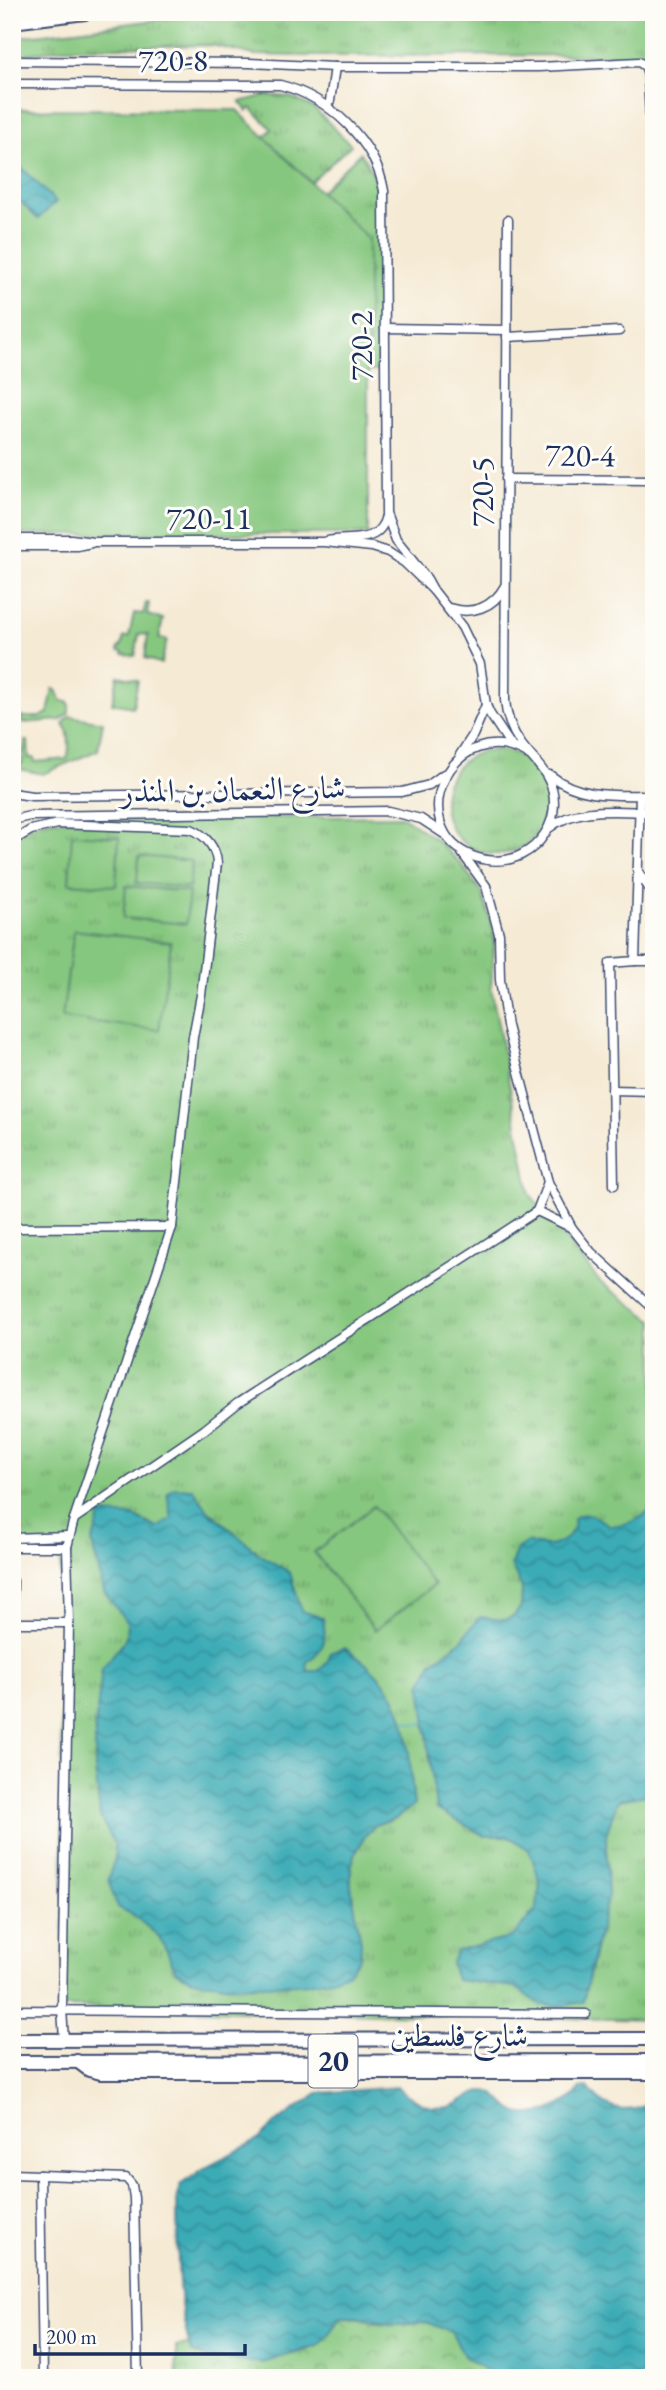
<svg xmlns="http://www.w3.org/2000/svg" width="666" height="2390" font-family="'EB Garamond',Amiri,serif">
<defs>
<pattern id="grass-tufts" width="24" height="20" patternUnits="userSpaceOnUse" patternTransform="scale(1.75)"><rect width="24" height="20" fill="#86c77f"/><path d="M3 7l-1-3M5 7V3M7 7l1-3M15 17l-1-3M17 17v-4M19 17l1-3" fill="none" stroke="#6da26b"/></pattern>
<pattern id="park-crowns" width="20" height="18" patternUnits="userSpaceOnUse" patternTransform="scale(1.75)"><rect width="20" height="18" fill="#86c77f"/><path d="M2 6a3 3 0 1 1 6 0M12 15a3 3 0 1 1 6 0" fill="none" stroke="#6da26b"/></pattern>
<pattern id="water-waves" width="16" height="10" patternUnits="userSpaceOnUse" patternTransform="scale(1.75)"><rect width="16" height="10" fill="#3aabb6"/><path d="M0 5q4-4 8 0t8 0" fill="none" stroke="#308c97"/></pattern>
</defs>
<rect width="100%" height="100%" fill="#fdfcf7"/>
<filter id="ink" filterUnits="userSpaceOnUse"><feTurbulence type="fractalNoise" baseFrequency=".0143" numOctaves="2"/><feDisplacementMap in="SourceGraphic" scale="14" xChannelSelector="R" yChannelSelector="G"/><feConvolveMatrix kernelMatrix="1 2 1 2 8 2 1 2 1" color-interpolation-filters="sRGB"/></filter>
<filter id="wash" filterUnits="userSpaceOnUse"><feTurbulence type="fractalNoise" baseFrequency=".00686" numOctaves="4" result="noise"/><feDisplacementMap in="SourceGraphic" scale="28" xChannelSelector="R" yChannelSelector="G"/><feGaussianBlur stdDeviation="1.57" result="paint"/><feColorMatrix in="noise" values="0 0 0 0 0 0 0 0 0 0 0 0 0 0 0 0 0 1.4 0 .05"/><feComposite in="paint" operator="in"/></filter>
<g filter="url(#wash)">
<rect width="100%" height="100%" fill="#f5ead4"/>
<g fill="url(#grass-tufts)" stroke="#507b6e" stroke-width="2">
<polygon points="221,12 654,12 654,48 652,53 632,55 304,56 254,55 211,45 63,48 12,57 12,38"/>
<polygon points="266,95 290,97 314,108 351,145 311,182 264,137 272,129 251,108 247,111 240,102"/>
<polygon points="360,153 366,161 376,179 381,210 382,371 368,371 368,239 320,192"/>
<circle cx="496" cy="802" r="52"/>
<polygon points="402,816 437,840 461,864 481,891 495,934 491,987 530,1194 600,1282 654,1321 654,2020 64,2007 60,1551 12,1552 12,834 19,828 51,820"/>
</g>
<path fill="url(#park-crowns)" stroke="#507b6e" stroke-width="2" d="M345 2316C360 2316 373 2323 388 2324 409 2326 435 2315 452 2333 459 2341 462 2355 470 2361 479 2367 486 2368 492 2378H177L176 2346 189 2344 192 2353 204 2357H280L297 2353 320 2345 337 2321Z"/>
<g fill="#86c77f" stroke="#507b6e" stroke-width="2">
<polygon points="12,109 237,110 368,239 368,534 12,534"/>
<polygon points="146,603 149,603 147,615 163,619 159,638 167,640 161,664 145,658 148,635 139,634 135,656 123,654 123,652 118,651 119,647 121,647 124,637 129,637 134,613 143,614"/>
<polygon points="118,676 138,680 133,707 112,703"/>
<polygon points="53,689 56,690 61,700 69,703 69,713 61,720 22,723 21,717 40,717 48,713"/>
<path d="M13 712H15L18 742 15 763 22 764 25 741H28L29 758H34L35 762 67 759C70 750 70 730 63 724L70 716 103 722 98 750 43 774 12 768Z"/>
<polygon points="72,834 119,837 116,886 69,883"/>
<polygon points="139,856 192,861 189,888 137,883"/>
<polygon points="126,886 189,892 186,924 123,918"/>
<polygon points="74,930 171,942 159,1030 62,1018"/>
<polygon points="374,1506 434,1585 375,1630 314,1552"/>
</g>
<g fill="url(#water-waves)" stroke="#2a6d8a" stroke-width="2">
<polygon points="22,168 56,202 38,219 12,193 12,178"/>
<path d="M174 1488 193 1489 207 1509 258 1553 290 1573 302 1611 323 1618C327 1640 325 1649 307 1662L308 1671H318L327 1663 331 1652 345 1648C413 1693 406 1731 414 1805L396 1818 375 1825 365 1836 357 1850 351 1867V1886L361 1942 360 1958 349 1972 332 1979 301 1984 231 1986 192 1980 176 1972 167 1951 157 1935 132 1914 117 1907 108 1879 115 1858 114 1843 100 1817 95 1769V1728L102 1669 126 1638 127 1622 104 1592 92 1543 101 1514 134 1516 157 1528 172 1518 167 1494Z"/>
<path d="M654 1507V1794L618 1800 606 1835 608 1895 583 2002 563 2006 540 2005 515 1987 456 1980 451 1963 457 1951 513 1937 537 1908 540 1881 529 1850 508 1836H485L436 1809 421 1685 432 1662 461 1641 472 1626 480 1617 506 1620 514 1616 521 1607 522 1588 511 1565 517 1549 527 1542C548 1549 560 1548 574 1529L573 1519C587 1508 598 1519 611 1526 628 1524 642 1520 654 1507Z"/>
<path d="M397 2087C416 2102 436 2116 460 2102 469 2096 474 2092 483 2091 497 2090 503 2105 514 2111 531 2121 572 2105 580 2088L588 2087C604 2111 631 2117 654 2100V2378H492L480 2366 464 2356 451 2332 426 2322 389 2324 358 2316H345L337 2321 329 2335 320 2345 263 2363 208 2359 198 2353H192C175 2302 178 2250 177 2197L180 2185 207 2166 258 2140 278 2121 318 2093Z"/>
</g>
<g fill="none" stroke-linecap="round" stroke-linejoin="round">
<polyline stroke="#3aabb6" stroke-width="2" points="405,1721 416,1724 425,1723"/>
</g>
</g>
<g filter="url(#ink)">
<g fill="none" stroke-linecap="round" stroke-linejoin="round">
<g stroke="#3c4b70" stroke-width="11">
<g id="street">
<polyline points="12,61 249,63 335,67 539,67 639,62 646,67 648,76 654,207"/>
<path d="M12 84 280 85C329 97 376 142 384 191L386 513 396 540 427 579 433 590"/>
<polyline points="330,101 335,67"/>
<path d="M508 220 505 700C506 716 512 731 521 744 536 764 554 776 554 803 554 825 541 845 521 855 507 862 490 862 475 857 399 830 452 708 531 756"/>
<polyline points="385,328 507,330"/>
<polyline points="507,337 619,331"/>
<polyline points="506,479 654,480"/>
<polyline points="12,539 71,539 93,542 324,542 372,547 388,552 405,563 433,590 462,627 480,664 486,705 490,714 512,747"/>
<path d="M327 541C349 536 379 546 386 516"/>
<polyline points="12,546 77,546 91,543"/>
<path d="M449 608C472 615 493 608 505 586"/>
<polyline points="460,755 473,735 486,705"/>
<path d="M550 775C580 799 617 795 654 795"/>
<polyline points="12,793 32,796 402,792 429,785 444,774"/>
<polyline points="12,820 30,816 388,811 421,819 444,834"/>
<path d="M549 828C578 805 619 812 654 812"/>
<path d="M12 841 31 830 58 824 191 829C206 835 216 848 217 863L201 995 193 1037 172 1227 74 1519"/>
<polyline points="462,853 486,886 499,934 500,980 507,1026 548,1182 572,1228 591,1252 654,1309"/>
<polyline points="637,870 649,888 654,913"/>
<polyline points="635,961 654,961"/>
<polyline points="612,1090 654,1091"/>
<polyline points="614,1185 610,963 635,961 640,795"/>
<polyline points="537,1211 572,1228"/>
<polyline points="12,1228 172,1227"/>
<polyline points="12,1538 68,1536"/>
<polyline points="12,1547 67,1547"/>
<polyline points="12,1623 13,1581"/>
<polyline points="13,1623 69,1623"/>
<polyline points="12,2010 586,2014"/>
<polyline points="64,2040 62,2009 69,1623 67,1547 74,1519 204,1430 238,1403 537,1211 548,1182"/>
<polyline points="12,2174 126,2178 132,2185 134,2198 138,2378"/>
<polyline points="40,2175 43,2378"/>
</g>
</g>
<g stroke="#3c4b70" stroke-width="16">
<g id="primary">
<polyline points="12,2040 654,2039"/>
<polyline points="77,2061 89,2070 101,2073 654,2073"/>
<polyline points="12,2062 654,2061"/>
</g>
</g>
<g stroke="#3c4b70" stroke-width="18">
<polyline id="highway" points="12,21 85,12"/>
</g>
<use href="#street" stroke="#fff" stroke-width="8"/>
<use href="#primary" stroke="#fff" stroke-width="12"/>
<use href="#highway" stroke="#fff" stroke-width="14"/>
</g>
</g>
<g text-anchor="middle" stroke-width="6" stroke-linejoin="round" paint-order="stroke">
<rect fill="#fdfcf7" stroke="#5f6c8c" stroke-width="2" x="308.5" y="2034.5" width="49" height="53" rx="5"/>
<g font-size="30" font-weight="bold" fill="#1b2f5e">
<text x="333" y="2071">20</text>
</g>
<g font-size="32" fill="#1b2f5e" stroke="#fdfcf7">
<text x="173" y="71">720-8</text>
<text transform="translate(361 346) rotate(-90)" y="11">720-2</text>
<text transform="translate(580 455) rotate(1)" y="11">720-4</text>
<text transform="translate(482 492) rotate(-90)" y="11">720-5</text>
<text x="209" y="529">720-11</text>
<text transform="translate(233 789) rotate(-1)" y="11">شارع النعمان بن المنذر</text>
<text x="459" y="2046">شارع فلسطين</text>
</g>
</g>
<rect width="666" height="2390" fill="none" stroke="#fdfcf7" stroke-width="42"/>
<path d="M35 2344v10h210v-10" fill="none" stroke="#1b2f5e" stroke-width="3.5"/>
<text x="46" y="2344" font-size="21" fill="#1b2f5e" stroke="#fdfcf7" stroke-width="5" paint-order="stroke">200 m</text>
</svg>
